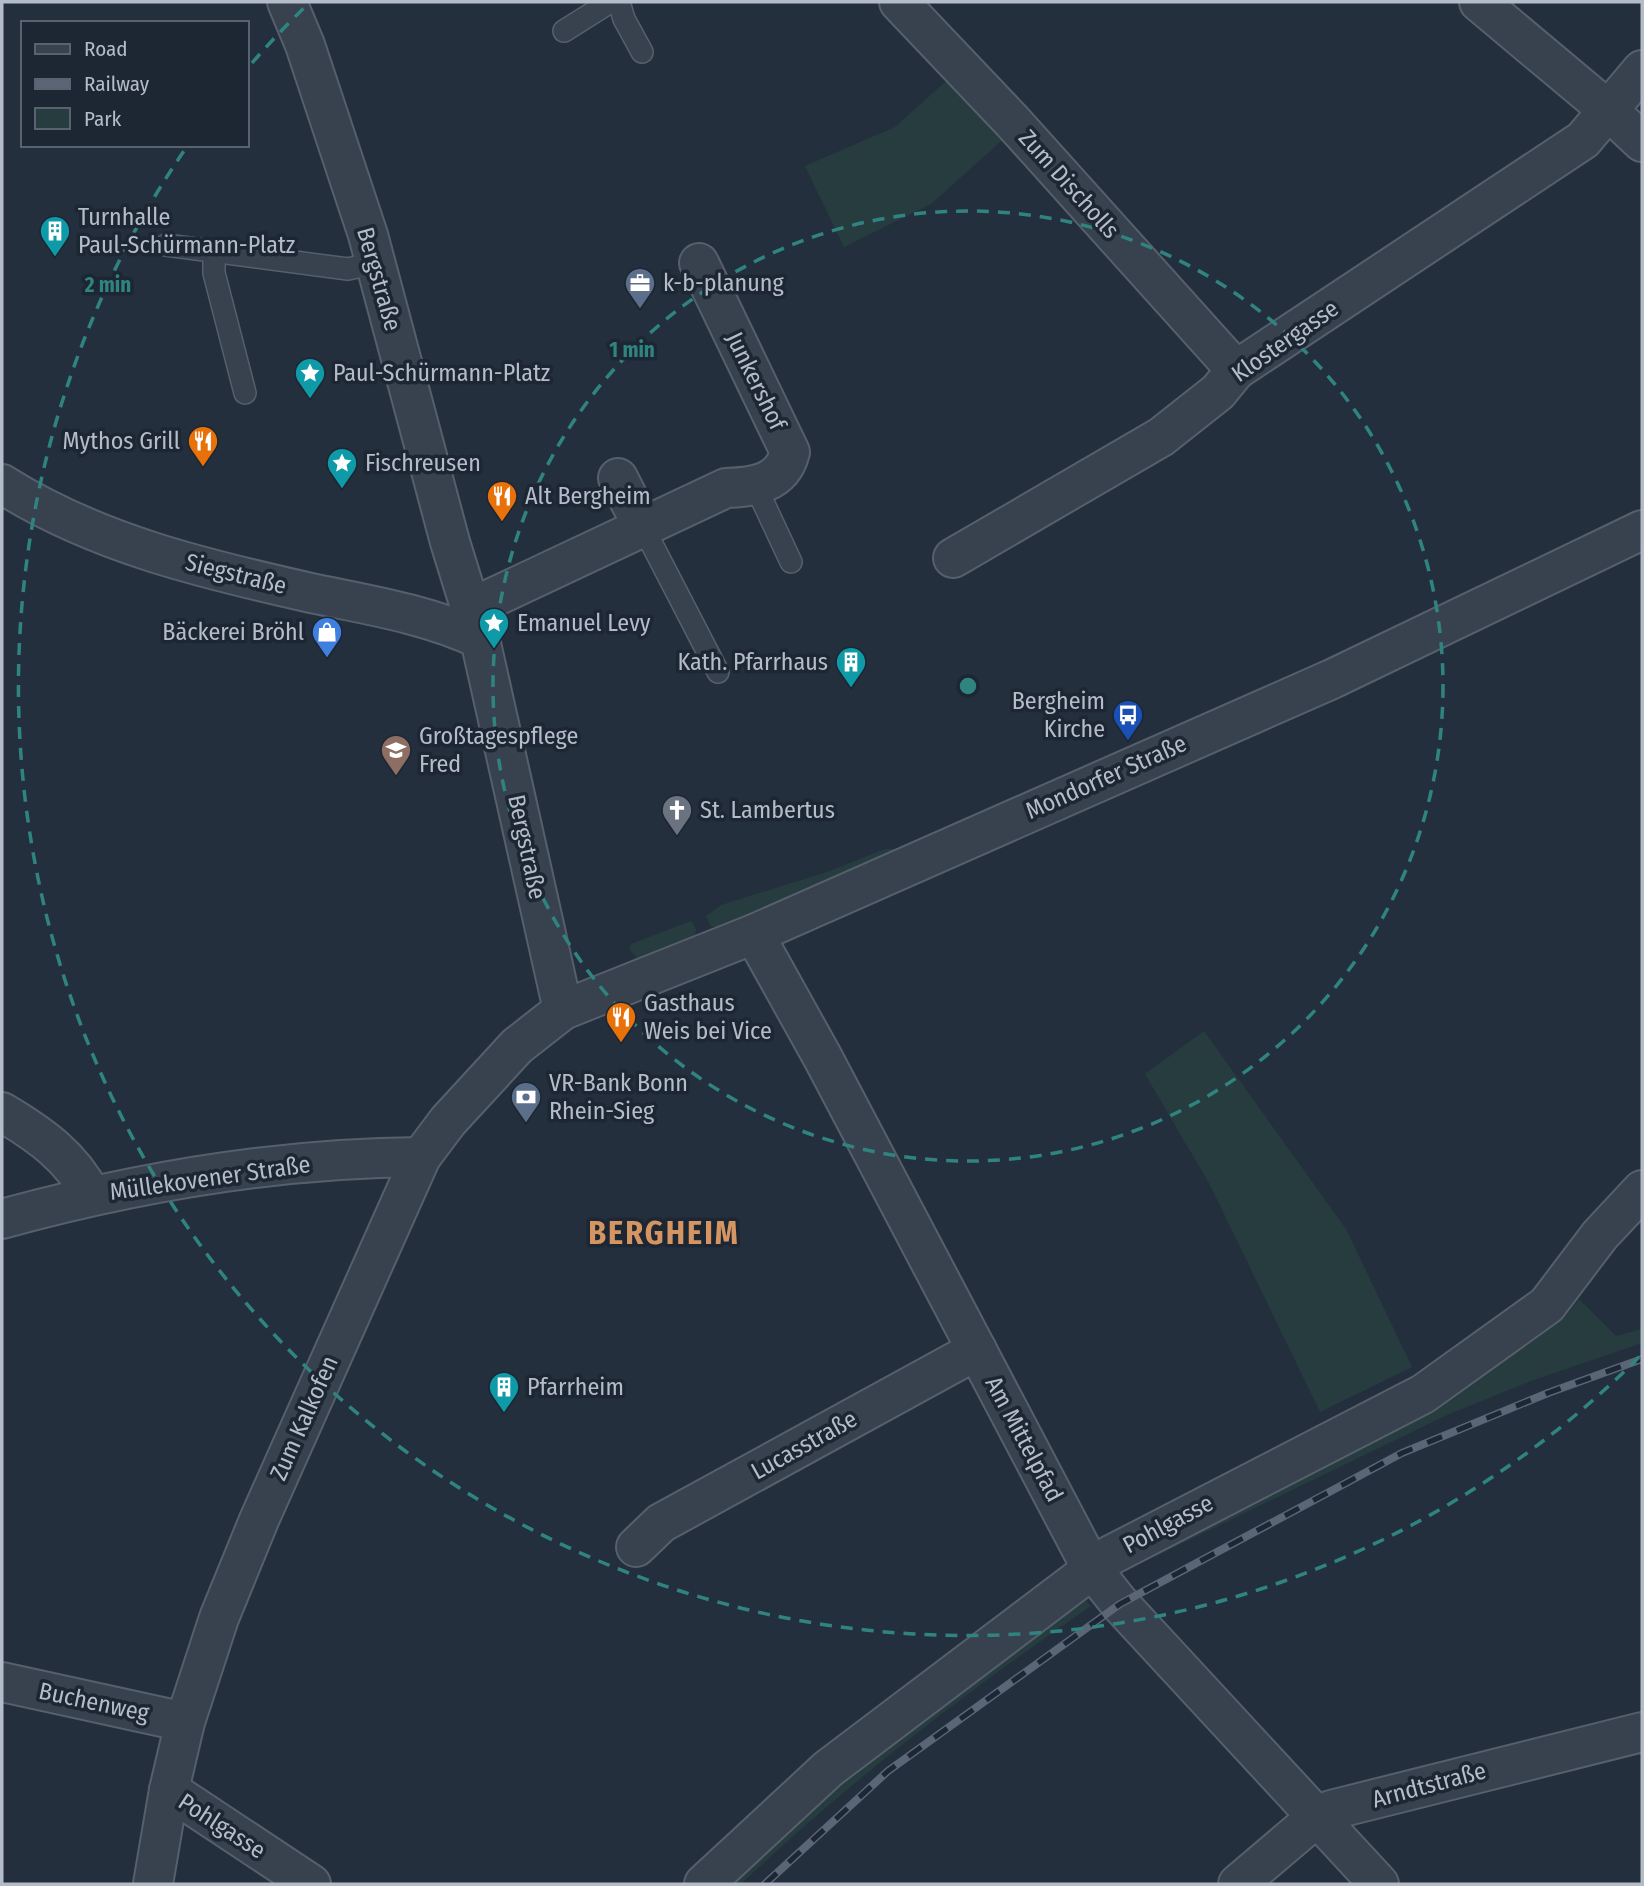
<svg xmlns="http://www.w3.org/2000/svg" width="1644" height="1886" font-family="'Fira Sans Condensed',sans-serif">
<rect width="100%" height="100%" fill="#242f3e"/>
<g fill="#263c3f">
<polygon points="953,75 1008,135 931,204 844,247 805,166 895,127"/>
<polygon points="885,849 895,849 898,854 717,928 710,926 706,916 721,905 827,872"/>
<polygon points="691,921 696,929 694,938 638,959 629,949 631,944"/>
<polygon points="1204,1031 1346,1229 1412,1367 1320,1412 1210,1185 1145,1074"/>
<polygon points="1579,1299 1616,1336 1642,1329 1642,1343 1531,1381 1447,1415 1150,1559 1249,1501 1477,1378 1566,1316"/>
<path d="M1077 1590 1091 1606C967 1691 850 1781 741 1884H719Z"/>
</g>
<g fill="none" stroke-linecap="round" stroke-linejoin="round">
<g stroke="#565f6c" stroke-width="24">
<g id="service">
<polyline points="619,2 624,19 642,52"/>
<polyline points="564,31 610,2"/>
<polyline points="166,245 348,269 375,263"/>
<polyline points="214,251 214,273 245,393"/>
<polyline points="756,487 791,562"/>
<polyline points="643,527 718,672"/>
</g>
</g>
<g stroke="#565f6c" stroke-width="42">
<g id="minor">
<polyline points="287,2 305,45 368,235 450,542 480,639 563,1010"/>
<polyline points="899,2 1012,121 1236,370"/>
<polyline points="1479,2 1608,110 1642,142"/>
<polyline points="618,478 643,527"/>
<path d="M2 484C95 543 204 569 311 593 369 605 427 614 480 639"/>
<polyline points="953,558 1161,437 1218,392 1236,370 1583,140 1642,70"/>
<path d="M471 608 726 488C754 487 782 484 790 452L699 263"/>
<polyline points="754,934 823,1058 1092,1569 1120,1604 1379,1884"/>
<path d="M2 1112C39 1134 71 1156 91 1195"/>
<path d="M2 1219C137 1182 281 1158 421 1157"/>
<polyline points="636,1547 661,1523 977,1350"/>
<polyline points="2,1682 185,1722"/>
<polyline points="169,1790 311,1884"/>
<polyline points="704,1884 828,1769 1111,1555 1423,1394 1547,1305 1600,1235 1642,1190"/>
<polyline points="1238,1884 1318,1816 1331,1810 1642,1732"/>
</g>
</g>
<g stroke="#565f6c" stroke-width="42">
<polyline id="tertiary" points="153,1884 169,1790 185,1722 219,1618 259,1520 421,1157 448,1121 517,1046 563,1010 754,934 1332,679 1642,530"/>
</g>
<use href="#service" stroke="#38414e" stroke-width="21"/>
<use href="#minor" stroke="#38414e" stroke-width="38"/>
<use href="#tertiary" stroke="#38414e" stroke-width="38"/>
<g stroke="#5a6575" stroke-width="8">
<polyline id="rail" points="765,1884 888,1771 1120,1604 1402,1453 1548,1393 1642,1359"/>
</g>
<use href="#rail" stroke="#1d2633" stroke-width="5" stroke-dasharray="16" stroke-linecap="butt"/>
</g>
<g fill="none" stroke="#308480" stroke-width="3.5" stroke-dasharray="12 9">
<circle cx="968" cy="686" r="475"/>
<path d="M1639 1357A949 949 0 0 1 186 148M252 63A949 949 0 0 1 309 3"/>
</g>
<defs>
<g id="building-pin" transform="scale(1.575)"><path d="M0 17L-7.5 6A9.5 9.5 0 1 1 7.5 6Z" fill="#0f9aa8" stroke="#1d2633"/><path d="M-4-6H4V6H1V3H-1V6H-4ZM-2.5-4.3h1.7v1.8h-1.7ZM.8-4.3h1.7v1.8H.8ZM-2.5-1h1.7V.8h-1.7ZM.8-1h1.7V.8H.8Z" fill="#fff"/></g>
<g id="office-pin" transform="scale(1.575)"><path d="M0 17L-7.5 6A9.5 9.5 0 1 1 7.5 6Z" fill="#5c6f8a" stroke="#1d2633"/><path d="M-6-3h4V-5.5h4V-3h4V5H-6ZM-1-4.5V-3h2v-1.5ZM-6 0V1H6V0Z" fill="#fff"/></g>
<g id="sight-pin" transform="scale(1.575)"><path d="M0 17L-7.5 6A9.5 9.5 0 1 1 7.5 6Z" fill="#0f9aa8" stroke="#1d2633"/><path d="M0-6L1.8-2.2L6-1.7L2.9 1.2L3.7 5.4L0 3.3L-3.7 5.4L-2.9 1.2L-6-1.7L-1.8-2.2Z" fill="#fff"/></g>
<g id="restaurant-pin" transform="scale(1.575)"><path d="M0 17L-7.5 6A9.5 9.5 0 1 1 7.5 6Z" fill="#e8710a" stroke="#1d2633"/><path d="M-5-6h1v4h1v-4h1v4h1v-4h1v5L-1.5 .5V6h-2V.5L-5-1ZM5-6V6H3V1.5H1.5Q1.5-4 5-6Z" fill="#fff"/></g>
<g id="shop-pin" transform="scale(1.575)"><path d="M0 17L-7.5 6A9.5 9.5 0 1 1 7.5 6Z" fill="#3f7fe0" stroke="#1d2633"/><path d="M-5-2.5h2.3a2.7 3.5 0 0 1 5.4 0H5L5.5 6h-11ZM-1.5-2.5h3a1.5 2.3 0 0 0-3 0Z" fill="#fff"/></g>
<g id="bus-pin" transform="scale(1.575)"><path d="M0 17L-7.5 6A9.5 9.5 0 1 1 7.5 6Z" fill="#1a4fb4" stroke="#1d2633"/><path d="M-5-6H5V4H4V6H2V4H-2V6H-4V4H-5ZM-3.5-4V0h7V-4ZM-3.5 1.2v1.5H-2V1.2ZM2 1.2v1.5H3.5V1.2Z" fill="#fff"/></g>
<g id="school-pin" transform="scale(1.575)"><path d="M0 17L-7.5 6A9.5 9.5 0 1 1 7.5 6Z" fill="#8d6e63" stroke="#1d2633"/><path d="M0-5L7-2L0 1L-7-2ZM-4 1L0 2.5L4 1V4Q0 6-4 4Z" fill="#fff"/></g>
<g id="church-pin" transform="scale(1.575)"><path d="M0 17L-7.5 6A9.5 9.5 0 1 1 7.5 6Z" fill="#6b7280" stroke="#1d2633"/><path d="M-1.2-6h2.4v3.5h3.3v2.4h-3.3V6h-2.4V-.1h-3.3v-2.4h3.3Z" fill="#fff"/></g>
<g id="bank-pin" transform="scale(1.575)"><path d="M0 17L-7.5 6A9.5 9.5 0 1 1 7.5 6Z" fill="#5c6f8a" stroke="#1d2633"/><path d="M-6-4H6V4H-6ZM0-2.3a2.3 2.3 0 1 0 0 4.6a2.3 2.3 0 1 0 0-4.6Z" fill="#fff"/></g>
</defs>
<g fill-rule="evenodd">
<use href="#building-pin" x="55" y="231"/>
<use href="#office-pin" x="640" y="283"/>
<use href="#sight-pin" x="310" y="373"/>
<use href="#restaurant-pin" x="203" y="441"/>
<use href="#sight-pin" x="342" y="463"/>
<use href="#restaurant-pin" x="502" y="496"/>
<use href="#sight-pin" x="494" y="623"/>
<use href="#shop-pin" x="327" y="632"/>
<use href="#building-pin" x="851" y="662"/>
<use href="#bus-pin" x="1128" y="715"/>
<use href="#school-pin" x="396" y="750"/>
<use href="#church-pin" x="677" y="810"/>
<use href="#restaurant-pin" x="621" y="1017"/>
<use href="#bank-pin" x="526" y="1097"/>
<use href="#building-pin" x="504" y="1387"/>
</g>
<g text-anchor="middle" stroke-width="7" stroke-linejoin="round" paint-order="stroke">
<g font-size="24" fill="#b4bcc9" stroke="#1d2633">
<text transform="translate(1069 184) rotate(48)" y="8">Zum Discholls</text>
<text transform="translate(379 279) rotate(74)" y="8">Bergstraße</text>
<text transform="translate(1285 341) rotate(-35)" y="8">Klostergasse</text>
<text transform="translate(756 381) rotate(64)" y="8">Junkershof</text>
<text transform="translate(236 574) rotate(14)" y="8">Siegstraße</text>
<text transform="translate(1106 777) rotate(-24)" y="8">Mondorfer Straße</text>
<text transform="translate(527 847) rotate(78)" y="8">Bergstraße</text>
<text transform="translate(210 1178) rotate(-8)" y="8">Müllekovener Straße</text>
<text transform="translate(304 1418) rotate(-66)" y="8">Zum Kalkofen</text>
<text transform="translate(1024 1439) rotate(62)" y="8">Am Mittelpfad</text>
<text transform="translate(804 1445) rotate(-29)" y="8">Lucasstraße</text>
<text transform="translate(1168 1524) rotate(-28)" y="8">Pohlgasse</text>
<text transform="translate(94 1702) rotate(12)" y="8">Buchenweg</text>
<text transform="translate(1429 1785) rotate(-15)" y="8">Arndtstraße</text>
<text transform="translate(222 1826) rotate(33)" y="8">Pohlgasse</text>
</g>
<g font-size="24" fill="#b4bcc9" stroke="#1d2633" text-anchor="start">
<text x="78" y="225">Turnhalle<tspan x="78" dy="28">Paul-Schürmann-Platz</tspan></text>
<text x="663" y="291">k-b-planung</text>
<text x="333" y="381">Paul-Schürmann-Platz</text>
<text x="180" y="449" text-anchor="end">Mythos Grill</text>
<text x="365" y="471">Fischreusen</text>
<text x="525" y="504">Alt Bergheim</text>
<text x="517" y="631">Emanuel Levy</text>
<text x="304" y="640" text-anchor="end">Bäckerei Bröhl</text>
<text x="828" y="670" text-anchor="end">Kath. Pfarrhaus</text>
<text x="1105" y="709" text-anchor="end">Bergheim<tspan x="1105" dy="28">Kirche</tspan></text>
<text x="419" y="744">Großtagespflege<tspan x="419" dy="28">Fred</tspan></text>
<text x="700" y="818">St. Lambertus</text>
<text x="644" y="1011">Gasthaus<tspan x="644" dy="28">Weis bei Vice</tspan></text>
<text x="549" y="1091">VR-Bank Bonn<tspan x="549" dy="28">Rhein-Sieg</tspan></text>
<text x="527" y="1395">Pfarrheim</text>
</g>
<g font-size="32" font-weight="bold" letter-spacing="2" fill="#d59563" stroke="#1d2633">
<text x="664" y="1244">BERGHEIM</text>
</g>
</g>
<circle cx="968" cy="686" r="10" fill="#308480" stroke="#1d2633" stroke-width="3.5"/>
<g font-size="21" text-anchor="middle" font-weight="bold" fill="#308480" stroke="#1d2633" stroke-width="7" stroke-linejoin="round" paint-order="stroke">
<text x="108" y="292">2 min</text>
<text x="632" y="357">1 min</text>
</g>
<rect width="1644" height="1886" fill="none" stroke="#b4bcc9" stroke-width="7"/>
<rect x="21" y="21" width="228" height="126" fill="#1d2633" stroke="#59626f" stroke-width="2"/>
<rect x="35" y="44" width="35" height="10" fill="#38414e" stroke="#59626f" stroke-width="2"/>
<text x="84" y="56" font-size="21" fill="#b4bcc9">Road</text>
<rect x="35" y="79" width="35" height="10" fill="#5a6575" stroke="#59626f" stroke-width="2"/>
<text x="84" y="91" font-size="21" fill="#b4bcc9">Railway</text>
<rect x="35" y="108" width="35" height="21" fill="#263c3f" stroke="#59626f" stroke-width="2"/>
<text x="84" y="126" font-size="21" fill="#b4bcc9">Park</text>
</svg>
